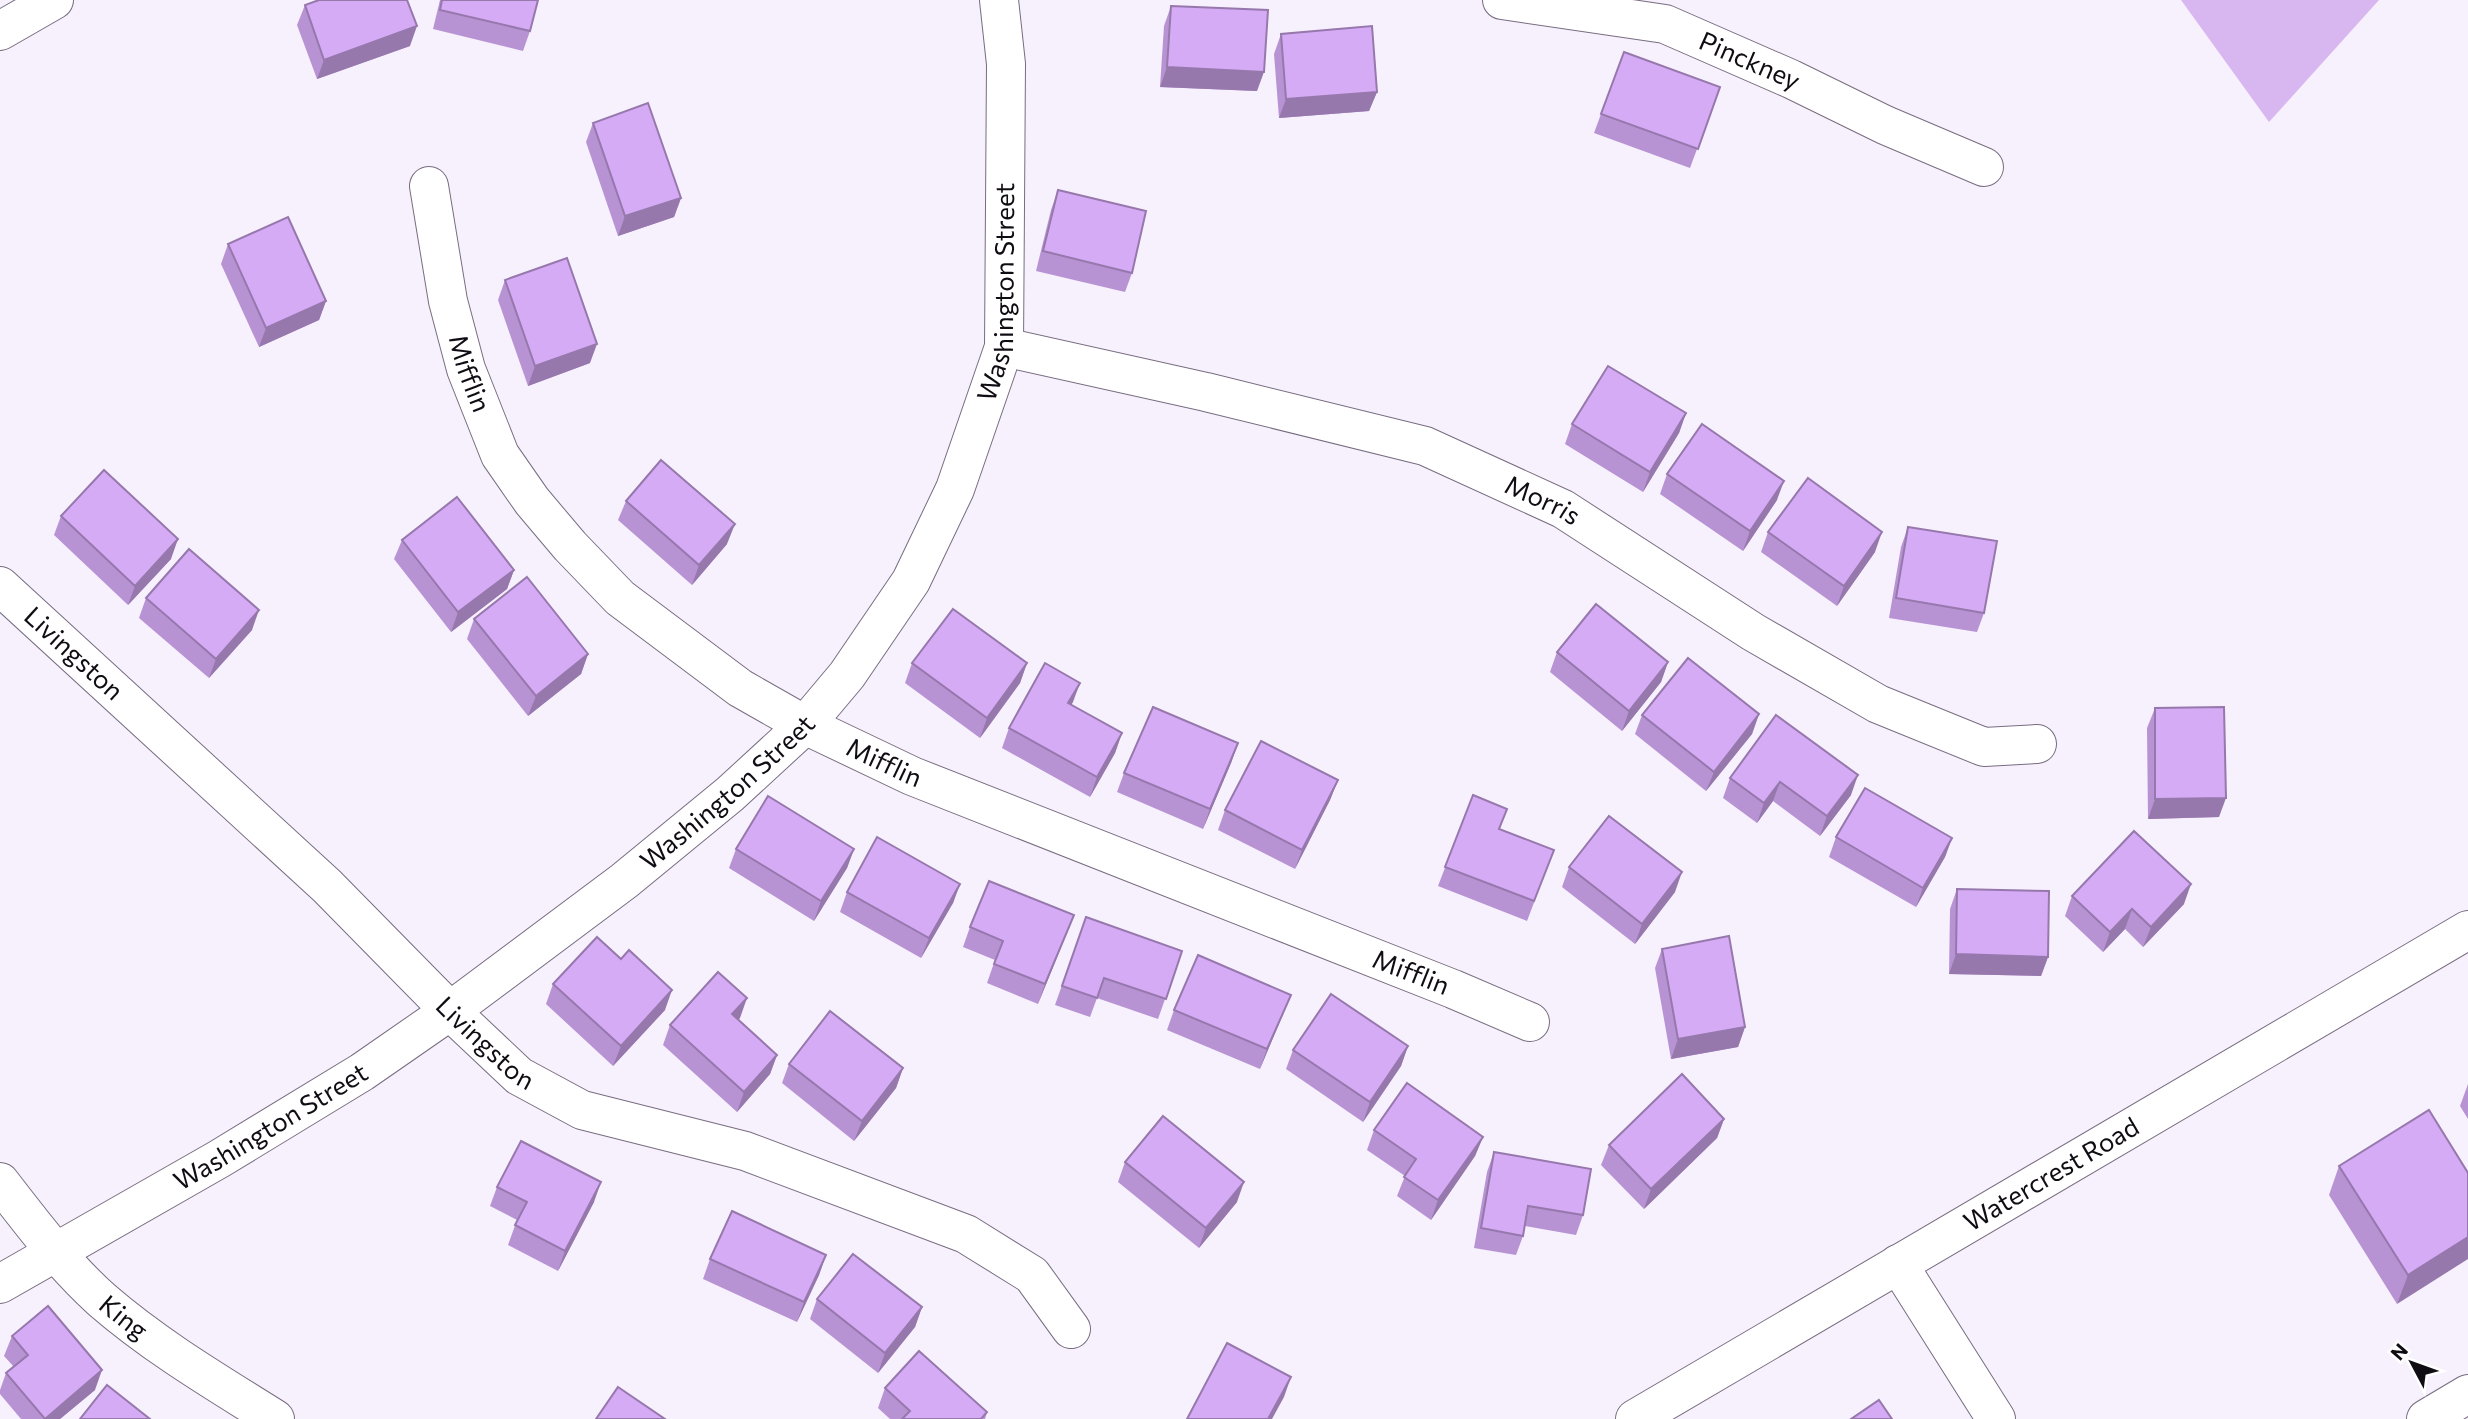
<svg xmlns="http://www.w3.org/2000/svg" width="2468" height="1419" font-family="Commissioner,sans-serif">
<rect width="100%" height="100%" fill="#f7f0fd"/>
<polygon fill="#d8b7f1" points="2181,0 2379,0 2269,122"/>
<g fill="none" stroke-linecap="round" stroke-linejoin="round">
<g stroke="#786d80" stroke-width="40">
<g id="street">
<path id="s1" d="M1502 0 1665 24 1791 79 1885 125 1984 167"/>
<path id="s2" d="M429 186 448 301 466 369 500 455 532 501 570 546 620 598 740 688 805 725 912 776 1453 989 1530 1022"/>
<path id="s3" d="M1004 347 1206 392 1425 446 1563 509 1753 632 1878 704 1984 747 2037 744"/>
<path id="s4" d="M0 586 327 886 450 1011 519 1076 582 1110 745 1151 966 1234 1032 1275 1071 1329"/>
<path id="s5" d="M0 1182C32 1223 63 1265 102 1300 155 1346 216 1382 275 1419"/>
<polyline points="1898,1264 1996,1419"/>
<path id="s6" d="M0 1284 219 1159 362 1072 450 1011 624 881 730 794 805 725 847 675 911 581 955 489 1004 347 1006 64 999 0"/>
<polyline points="2426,1419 2468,1394"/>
</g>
</g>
<g stroke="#786d80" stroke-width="40">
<g id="secondary">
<polyline points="0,31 54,0"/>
<path id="s7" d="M1635 1419 2468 930"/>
</g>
</g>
<use href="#street" stroke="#fff" stroke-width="38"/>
<use href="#secondary" stroke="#fff" stroke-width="38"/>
</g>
<g fill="#b893d4">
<polygon points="440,0 538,0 530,31 523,51 433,29"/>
<polygon points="305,5 410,46 317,79 297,25"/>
<polygon points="1171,6 1257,91 1160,87 1164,26"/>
<polygon points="1281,34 1377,92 1369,111 1279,118 1274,54"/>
<polygon points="1720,87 1690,168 1594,133 1601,114"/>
<polygon points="593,123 681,198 674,217 618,236 586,142"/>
<polygon points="1058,190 1132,273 1125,292 1036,271 1051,210"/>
<polygon points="228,244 326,301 319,320 259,347 221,264"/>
<polygon points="505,280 590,363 528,386 498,300"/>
<polygon points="1686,413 1679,433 1643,492 1565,444 1572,424"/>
<polygon points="1667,474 1777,500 1743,551 1660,494"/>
<polygon points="626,501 727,544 692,585 618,520"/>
<polygon points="61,516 171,559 128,605 54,535"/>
<polygon points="1908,527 1984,613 1977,632 1889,618 1901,547"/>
<polygon points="1768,532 1875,552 1837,606 1761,552"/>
<polygon points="402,540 514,570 507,589 451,632 394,559"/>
<polygon points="146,598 252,630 209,678 139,618"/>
<polygon points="474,619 588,654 581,674 528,716 467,639"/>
<polygon points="1557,652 1668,662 1661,682 1622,731 1550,672"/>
<polygon points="912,663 1027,663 1020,683 980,738 905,683"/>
<polygon points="1073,702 1071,705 1122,733 1115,753 1090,797 1002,748 1009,728"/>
<polygon points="2155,708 2219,817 2148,819 2147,728"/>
<polygon points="1759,714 1752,734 1706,791 1635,734 1642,715"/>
<polygon points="1776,715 1851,795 1820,836 1773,801 1757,823 1723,798 1730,778"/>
<polygon points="1238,743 1231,763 1203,829 1117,792 1124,773"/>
<polygon points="1338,780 1330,800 1295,869 1218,830 1225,810"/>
<polygon points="1473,795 1500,829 1554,850 1527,921 1438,886"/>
<polygon points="1836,837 1952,838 1945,857 1916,907 1829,857"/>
<polygon points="736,849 854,849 847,868 814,921 729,868"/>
<polygon points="1569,867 1675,892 1635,944 1562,887"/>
<polygon points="960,884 953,903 921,958 840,912 847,892"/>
<polygon points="1957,889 2048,957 2041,976 1949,974 1950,909"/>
<polygon points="2072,896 2184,904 2143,947 2125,929 2103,952 2065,916"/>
<polygon points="1074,915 1038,1004 987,983 995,960 963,947 970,927"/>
<polygon points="1086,917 1182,951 1158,1019 1097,998 1090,1017 1055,1005"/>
<polygon points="1662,949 1745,1027 1738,1047 1671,1059 1655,968"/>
<polygon points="621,959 665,1010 613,1066 546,1004 553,984"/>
<polygon points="1174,1010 1283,1014 1260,1069 1167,1030"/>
<polygon points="740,1018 738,1019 777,1055 770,1074 737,1112 663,1045 670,1025"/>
<polygon points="1408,1046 1401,1066 1363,1122 1286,1069 1293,1050"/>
<polygon points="789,1064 903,1068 896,1088 854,1141 782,1083"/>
<polygon points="2468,1084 2468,1119 2460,1106"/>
<polygon points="1724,1119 1717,1138 1644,1209 1601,1165 1609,1145"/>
<polygon points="1374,1130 1483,1137 1475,1156 1431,1220 1397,1196 1405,1176 1367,1150"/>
<polygon points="1494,1152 1583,1215 1576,1235 1525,1226 1523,1236 1516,1255 1474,1248 1487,1172"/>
<polygon points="1125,1162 1237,1202 1199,1248 1118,1182"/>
<polygon points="2339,1166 2468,1173 2397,1304 2329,1195"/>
<polygon points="497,1187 594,1202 558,1271 508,1245 517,1220 490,1206"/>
<polygon points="826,1255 819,1275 797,1322 703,1279 710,1259"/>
<polygon points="817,1299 922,1307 915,1327 878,1373 810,1319"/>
<polygon points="12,1336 95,1390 60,1419 21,1419 0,1394 0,1390 6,1373 14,1367 4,1356"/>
<polygon points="885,1388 987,1412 985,1419 890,1419 878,1408"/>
</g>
<g fill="#9678ac">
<polygon points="417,26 410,46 317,79 324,60"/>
<polygon points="1167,67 1264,72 1257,91 1160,87"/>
<polygon points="1377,92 1369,111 1279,118 1286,99"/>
<polygon points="681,198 674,217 618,236 625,216"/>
<polygon points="326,301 319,320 259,347 266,328"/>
<polygon points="597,344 590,363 528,386 535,366"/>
<polygon points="1686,413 1679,433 1643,492 1650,472"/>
<polygon points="1784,481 1777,500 1743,551 1750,531"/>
<polygon points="735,524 727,544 692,585 699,565"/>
<polygon points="1882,532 1875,552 1837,606 1844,586"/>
<polygon points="178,539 171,559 128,605 135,586"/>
<polygon points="514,570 507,589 451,632 458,612"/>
<polygon points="259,610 252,630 209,678 216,659"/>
<polygon points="588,654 581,674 528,716 536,696"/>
<polygon points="1668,662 1661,682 1622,731 1629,711"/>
<polygon points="1027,663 1020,683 980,738 987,718"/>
<polygon points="1080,683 1073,702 1061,722 1068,703"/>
<polygon points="1759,714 1752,734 1706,791 1714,772"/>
<polygon points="1122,733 1115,753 1090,797 1097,777"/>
<polygon points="1238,743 1231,763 1203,829 1210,809"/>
<polygon points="1858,775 1851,795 1820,836 1827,816"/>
<polygon points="1338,780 1330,800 1295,869 1302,850"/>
<polygon points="1780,782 1773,801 1757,823 1764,803"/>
<polygon points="2226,798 2219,817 2148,819 2155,799"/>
<polygon points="1952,838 1945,857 1916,907 1923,888"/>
<polygon points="854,849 847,868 814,921 821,901"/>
<polygon points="1682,872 1675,892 1635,944 1642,924"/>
<polygon points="960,884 953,903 921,958 929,938"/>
<polygon points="2191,884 2184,904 2143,947 2151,927"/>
<polygon points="2132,909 2125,929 2103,952 2110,932"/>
<polygon points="1074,915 1066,935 1038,1004 1045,984"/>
<polygon points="1956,954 2048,957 2041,976 1949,974"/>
<polygon points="672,990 665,1010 613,1066 621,1046"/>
<polygon points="1291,995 1283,1014 1260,1069 1267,1049"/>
<polygon points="747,998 740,1018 725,1034 732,1014"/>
<polygon points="1745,1027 1738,1047 1671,1059 1678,1039"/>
<polygon points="1408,1046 1401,1066 1363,1122 1370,1102"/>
<polygon points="777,1055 770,1074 737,1112 744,1092"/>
<polygon points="903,1068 896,1088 854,1141 862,1121"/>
<polygon points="1724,1119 1717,1138 1644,1209 1651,1189"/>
<polygon points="1483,1137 1475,1156 1431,1220 1438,1200"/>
<polygon points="601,1182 594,1202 558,1271 565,1251"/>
<polygon points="1244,1182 1237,1202 1199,1248 1206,1228"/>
<polygon points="2468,1237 2468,1259 2397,1304 2408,1275"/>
<polygon points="826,1255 819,1275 797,1322 804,1302"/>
<polygon points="922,1307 915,1327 878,1373 885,1353"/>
<polygon points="102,1370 95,1390 60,1419 44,1419"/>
<polygon points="1291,1377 1284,1397 1272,1419 1268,1419"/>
</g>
<g fill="#d6abf6" stroke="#9678ac" stroke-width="2">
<polygon points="319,0 407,0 417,26 324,60 305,5"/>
<polygon points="442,0 538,0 530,31 440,10"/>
<polygon points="1171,6 1268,10 1264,72 1167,67"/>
<polygon points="1372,26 1377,92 1286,99 1281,34"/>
<polygon points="1624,52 1720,87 1698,149 1601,114"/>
<polygon points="648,103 681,198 625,216 593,123"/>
<polygon points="1058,190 1146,211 1132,273 1043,251"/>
<polygon points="288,217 326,301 266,328 228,244"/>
<polygon points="567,258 597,344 535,366 505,280"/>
<polygon points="1608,366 1686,413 1650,472 1572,424"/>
<polygon points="1702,424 1784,481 1750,531 1667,474"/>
<polygon points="661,460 735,524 699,565 626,501"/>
<polygon points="104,470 178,539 135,586 61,516"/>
<polygon points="1808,478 1882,532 1844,586 1768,532"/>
<polygon points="457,497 514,570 458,612 402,540"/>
<polygon points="1908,527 1997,541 1984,613 1896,598"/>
<polygon points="189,549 259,610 216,659 146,598"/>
<polygon points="527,577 588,654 536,696 474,619"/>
<polygon points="1596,604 1668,662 1629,711 1557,652"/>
<polygon points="953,609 1027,663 987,718 912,663"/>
<polygon points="1688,658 1759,714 1714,772 1642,715"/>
<polygon points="1045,663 1080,683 1068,703 1122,733 1097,777 1009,728"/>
<polygon points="1153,707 1238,743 1210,809 1124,773"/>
<polygon points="2224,707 2226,798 2155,799 2155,708"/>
<polygon points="1776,715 1858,775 1827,816 1780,782 1764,803 1730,778"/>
<polygon points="1261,741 1338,780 1302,850 1225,810"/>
<polygon points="1865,788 1952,838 1923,888 1836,837"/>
<polygon points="1473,795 1507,809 1499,829 1554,850 1534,901 1445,867"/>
<polygon points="768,796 854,849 821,901 736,849"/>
<polygon points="1609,816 1682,872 1642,924 1569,867"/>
<polygon points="2134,831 2191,884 2151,927 2132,909 2110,932 2072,896"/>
<polygon points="877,837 960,884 929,938 847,892"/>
<polygon points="989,881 1074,915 1045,984 994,964 1003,941 970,927"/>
<polygon points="1957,889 2049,891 2048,957 1956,954"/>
<polygon points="1086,917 1182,951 1166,999 1104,978 1097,998 1062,986"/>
<polygon points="1729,936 1745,1027 1678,1039 1662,949"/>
<polygon points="597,937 621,959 629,950 672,990 621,1046 553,984"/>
<polygon points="1198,955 1291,995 1267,1049 1174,1010"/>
<polygon points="718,972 747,998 732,1014 777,1055 744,1092 670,1025"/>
<polygon points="1331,994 1408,1046 1370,1102 1293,1050"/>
<polygon points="830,1011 903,1068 862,1121 789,1064"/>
<polygon points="1682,1074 1724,1119 1651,1189 1609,1145"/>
<polygon points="1407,1083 1483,1137 1438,1200 1404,1177 1416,1159 1374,1130"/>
<polygon points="2429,1110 2468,1173 2468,1237 2408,1275 2339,1166"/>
<polygon points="1163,1116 1244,1182 1206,1228 1125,1162"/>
<polygon points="521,1141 601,1182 565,1251 515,1225 527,1202 497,1187"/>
<polygon points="1494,1152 1591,1169 1583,1215 1528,1206 1523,1236 1481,1228"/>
<polygon points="732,1211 826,1255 804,1302 710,1259"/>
<polygon points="853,1254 922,1307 885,1353 817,1299"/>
<polygon points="48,1306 102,1370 45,1419 6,1373 28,1355 12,1336"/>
<polygon points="1227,1343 1291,1377 1268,1419 1187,1419"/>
<polygon points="919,1351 987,1412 981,1419 902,1419 910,1411 885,1388"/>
<polygon points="107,1385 150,1419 80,1419"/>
<polygon points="618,1387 665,1419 596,1419"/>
<polygon points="1879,1400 1892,1419 1851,1419"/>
</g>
<g text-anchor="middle" stroke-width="5" stroke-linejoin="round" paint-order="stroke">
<g font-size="26" fill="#100c13" stroke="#fff">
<text dy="9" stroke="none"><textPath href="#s1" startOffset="257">Pinckney</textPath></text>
<text dy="9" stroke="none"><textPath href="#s6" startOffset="1468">Washington Street</textPath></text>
<text dy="9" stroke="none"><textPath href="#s2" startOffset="192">Mifflin</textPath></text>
<text dy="9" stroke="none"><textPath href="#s3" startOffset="562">Morris</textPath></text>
<text dy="9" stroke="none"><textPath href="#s4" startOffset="100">Livingston</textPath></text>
<text dy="9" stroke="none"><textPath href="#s2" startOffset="779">Mifflin</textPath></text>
<text dy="9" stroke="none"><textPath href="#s6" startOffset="880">Washington Street</textPath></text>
<text dy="9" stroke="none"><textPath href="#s2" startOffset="1346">Mifflin</textPath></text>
<text dy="9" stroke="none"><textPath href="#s4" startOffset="667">Livingston</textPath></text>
<text dy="9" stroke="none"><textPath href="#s6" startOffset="313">Washington Street</textPath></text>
<text dy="9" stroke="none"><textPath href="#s7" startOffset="483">Watercrest Road</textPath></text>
<text dy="9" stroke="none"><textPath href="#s5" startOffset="184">King</textPath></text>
</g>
</g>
<g transform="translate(2412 1363) rotate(311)" stroke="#ffffff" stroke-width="5" paint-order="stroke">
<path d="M0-5L12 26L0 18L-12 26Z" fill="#100c13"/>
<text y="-10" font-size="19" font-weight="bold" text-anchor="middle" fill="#100c13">N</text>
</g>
</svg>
